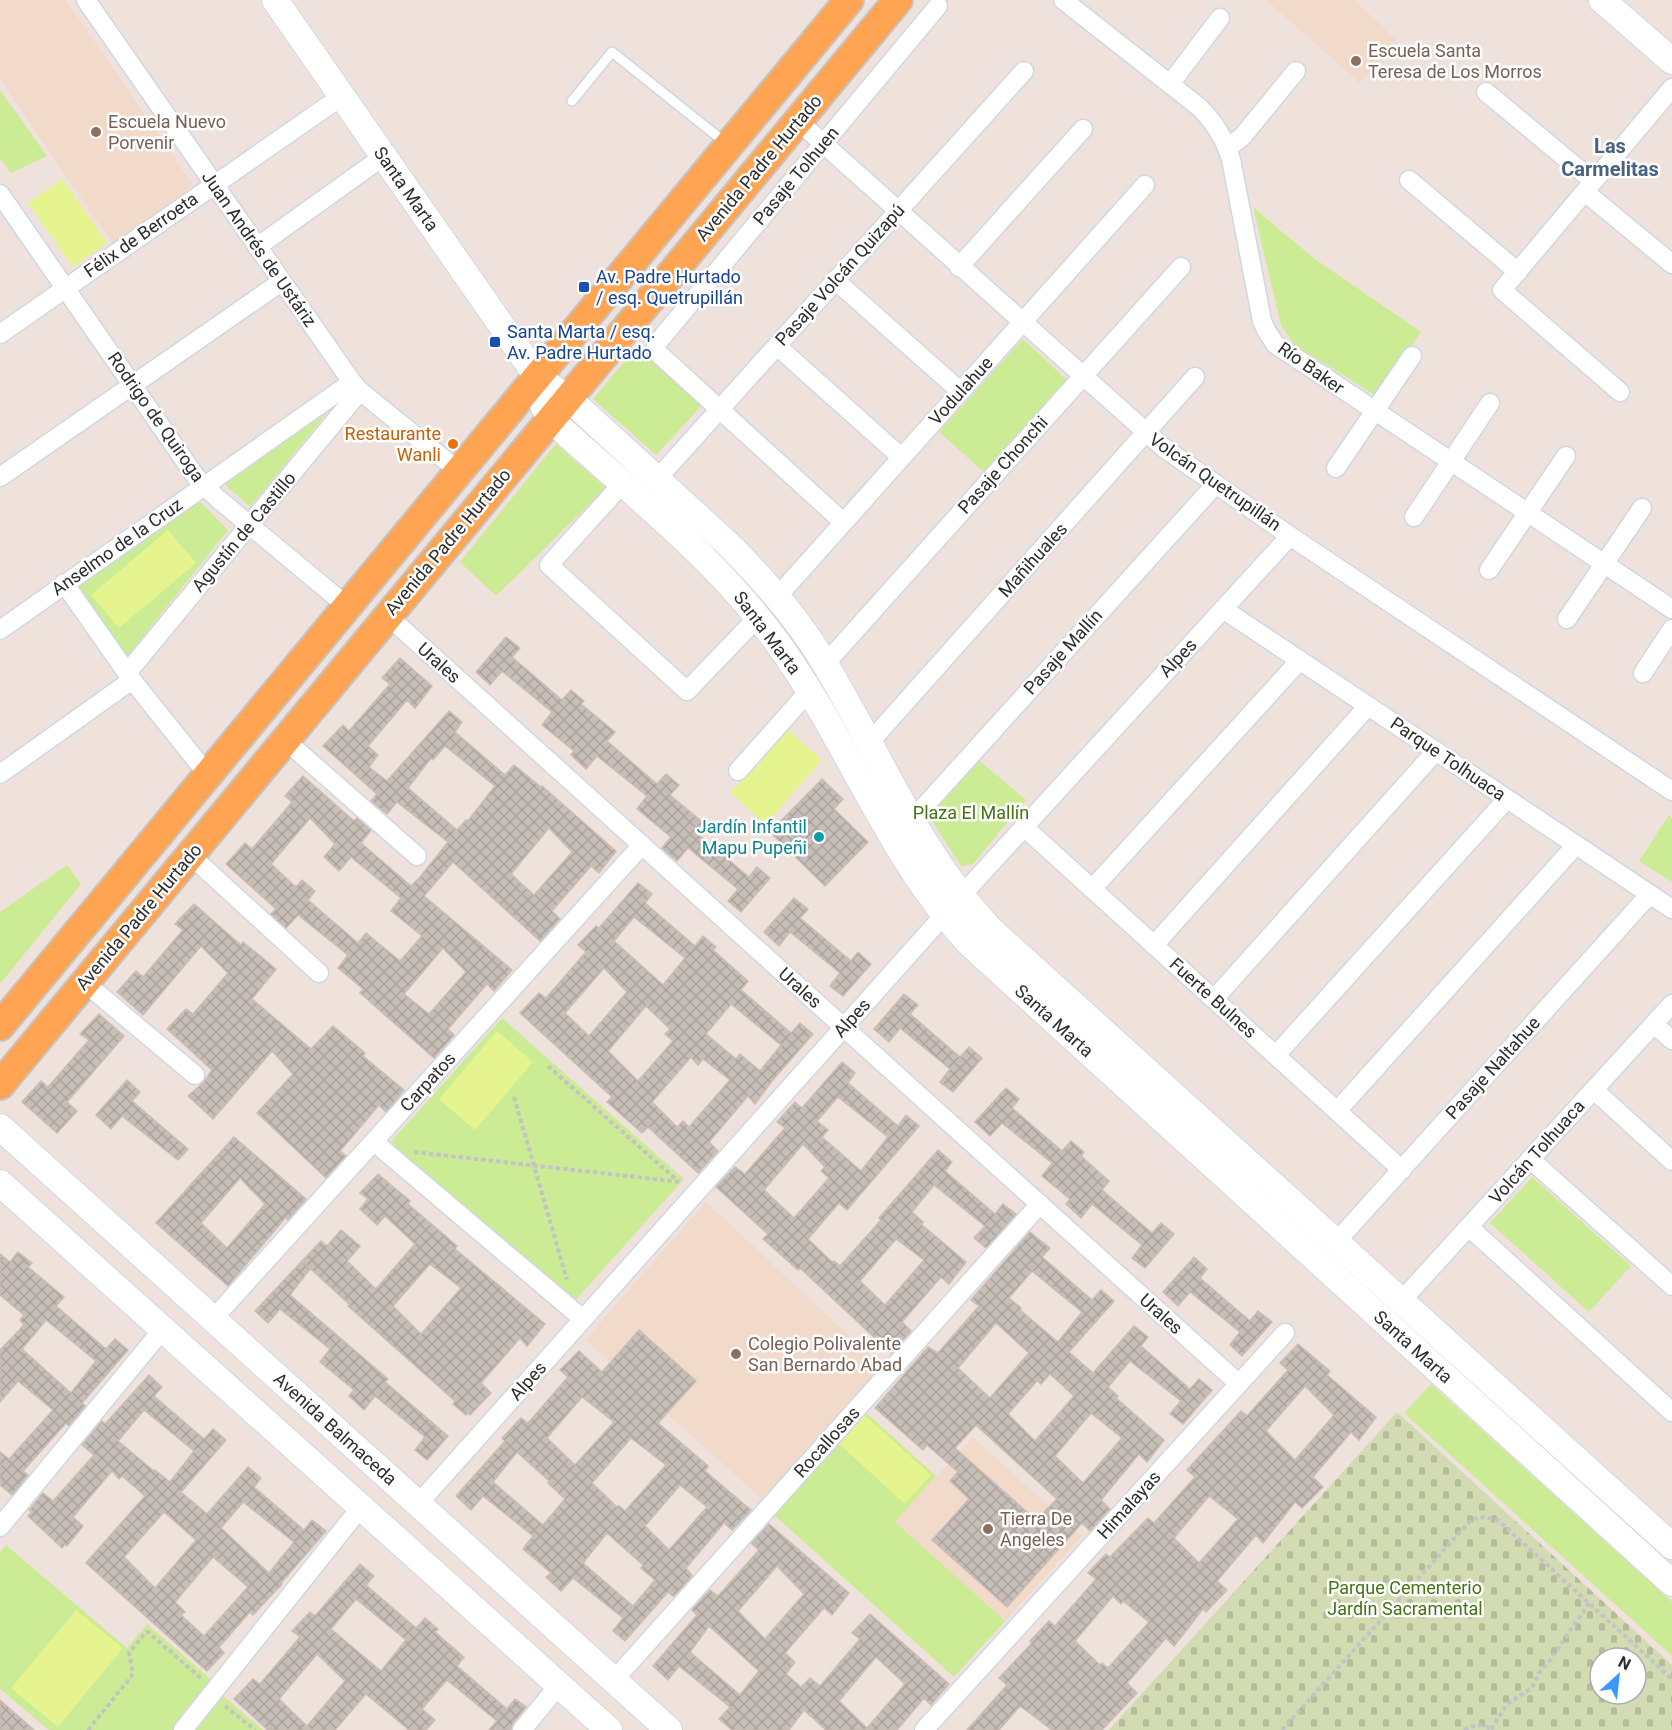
<svg xmlns="http://www.w3.org/2000/svg" width="1672" height="1730" font-family="Roboto,sans-serif">
<defs>
<pattern id="cemetery-stones" width="16" height="16" patternUnits="userSpaceOnUse" patternTransform="scale(1.5)"><rect width="16" height="16" fill="#d2dbb2"/><path d="M2 7V4a2 2 0 0 1 4 0v3zM10 15v-3a2 2 0 0 1 4 0v3z" fill="#b4bc99"/></pattern>
<pattern id="building-cross-hatch" width="8" height="8" patternUnits="userSpaceOnUse" patternTransform="scale(1.5)"><rect width="8" height="8" fill="#c7beb8"/><path d="M0 0l8 8M0 8l8-8" fill="none" stroke="#aba39e"/></pattern>
</defs>
<rect width="100%" height="100%" fill="#efe2dd"/>
<g fill="#f2dacb">
<polygon points="0,0 66,0 193,185 114,246 0,79"/>
<polygon points="1266,0 1354,0 1396,39 1360,83"/>
<polygon points="706,1202 885,1369 763,1500 585,1340"/>
<polygon points="973,1437 1082,1536 1005,1621 894,1522"/>
</g>
<g fill="#cbeb94">
<polygon points="0,90 47,156 11,173 0,158"/>
<polygon points="1253,207 1312,257 1421,332 1376,396 1294,344 1281,325"/>
<polygon points="1023,339 1071,384 988,476 939,432"/>
<polygon points="637,347 703,404 656,455 593,399"/>
<polygon points="327,413 250,507 223,483"/>
<polygon points="556,444 606,488 496,596 460,562"/>
<polygon points="198,500 228,530 126,658 68,591"/>
<polygon points="976,758 1026,800 972,865 961,866 927,813"/>
<polygon points="1669,815 1672,818 1672,882 1639,861"/>
<polygon points="67,865 81,884 0,984 0,912"/>
<polygon points="502,1018 684,1179 572,1304 391,1142"/>
<polygon points="1532,1177 1631,1266 1589,1312 1490,1223"/>
<polygon points="1431,1384 1672,1602 1672,1656 1404,1413"/>
<polygon points="865,1412 936,1476 895,1522 1005,1621 954,1677 773,1514"/>
<polygon points="6,1545 127,1648 147,1624 222,1689 220,1693 263,1730 49,1730 0,1689 0,1552"/>
</g>
<path fill="url(#cemetery-stones)" fill-rule="evenodd" d="M1397 1412 1672 1665V1730H1109ZM1600 1658H1636V1694H1600Z"/>
<g fill="#e6f48f">
<polygon points="62,179 107,243 73,267 28,203"/>
<polygon points="168,530 196,563 119,628 91,595"/>
<polygon points="787,729 822,760 766,824 730,793"/>
<polygon points="497,1031 533,1062 475,1130 439,1099"/>
<polygon points="865,1415 931,1475 905,1504 839,1444"/>
<polygon points="76,1610 123,1648 58,1727 11,1688"/>
</g>
<g fill="url(#building-cross-hatch)" stroke="#cbbdb6" stroke-width="1.5" fill-rule="evenodd">
<polygon points="506,637 520,648 512,657 562,700 571,690 584,701 581,704 615,732 607,741 657,784 666,774 679,785 670,795 706,825 698,834 749,877 757,867 770,878 741,912 728,901 738,889 688,848 677,861 662,848 671,837 637,809 647,796 597,756 586,769 571,755 574,751 542,725 552,712 502,671 490,685 476,672"/>
<path d="M400 658 432 686 415 708 407 700 368 746 378 755 369 767 387 781 449 711 462 722 455 732 505 775 514 765 541 787 542 786 616 851 599 873 591 866 552 911 560 919 540 941 453 862 424 896 512 970 494 991 487 984 448 1029 454 1035 434 1058 360 993 363 989 338 968 348 955 298 915 286 928 271 914 276 909 226 864 245 843 252 849 292 802 285 796 303 776 354 821 357 818 371 830 361 843 411 886 420 877 448 842 397 802 387 814 371 801 377 794 323 746 343 725 349 731 390 684 382 678ZM445 746 495 786 467 822 466 820 457 830 408 788 431 758 433 760ZM310 818 335 844 324 857 339 871 351 857 401 898 391 911 422 936 400 961 366 933 358 943 308 900 315 891 302 880 296 887 271 864ZM549 828 572 852 534 895 511 874ZM443 948 466 972 429 1014 404 994Z"/>
<polygon points="822,779 843,799 834,809 868,842 825,886 770,832"/>
<path d="M638 883 652 894 645 903 695 946 703 936 716 947 713 950 748 981 741 990 791 1033 800 1023 813 1034 772 1081 755 1104 748 1096 709 1142 718 1151 698 1173 648 1127 642 1133 607 1102 612 1097 520 1013 539 993 546 998 586 952 578 945 596 926 599 928ZM634 917 685 958 663 985 614 941ZM604 968 627 992 589 1036 565 1013ZM731 1004 781 1045 760 1071 740 1054 736 1059 706 1034ZM646 1006 670 1029 665 1034 673 1041 638 1081 608 1051ZM691 1057 698 1065 703 1059 730 1080 689 1127 683 1121 677 1127 652 1102Z"/>
<polygon points="794,898 808,909 800,918 851,961 858,952 871,964 843,996 830,986 840,973 790,932 779,946 764,932"/>
<polygon points="194,904 241,945 243,942 276,969 252,999 311,1049 333,1026 365,1053 363,1056 404,1090 386,1112 379,1105 340,1151 346,1156 326,1178 257,1113 293,1074 272,1051 213,1119 188,1096 203,1083 212,1070 167,1029 186,1009 193,1014 228,973 201,946 143,1015 117,992 136,971 143,977 183,930 175,924"/>
<polygon points="904,994 918,1005 910,1014 960,1057 969,1047 982,1058 953,1092 940,1082 950,1069 900,1028 889,1042 874,1029"/>
<polygon points="99,1014 124,1036 67,1102 77,1111 57,1133 22,1102 41,1081 48,1087 89,1040 80,1034"/>
<path d="M842 1062 855 1073 848 1083 898 1126 906 1115 919 1126 847 1210 839 1203 808 1239 832 1262 834 1261 840 1266 881 1220 879 1218 938 1150 952 1162 945 1171 995 1214 1003 1204 1016 1214 986 1248 974 1238 985 1226 934 1185 912 1212 923 1222 921 1224 966 1262 949 1284 941 1277 902 1322 911 1331 891 1353 800 1268 798 1270 763 1239 768 1234 716 1187 735 1167 745 1174 785 1128 777 1122 795 1102 802 1108ZM838 1097 888 1137 861 1171 822 1137 828 1130 817 1121ZM803 1144 825 1167 821 1171 829 1178 794 1218 764 1190ZM896 1239 924 1260 885 1305 860 1281Z"/>
<polygon points="127,1080 140,1092 132,1101 188,1149 178,1160 122,1116 111,1129 96,1115"/>
<polygon points="1006,1088 1019,1099 1012,1108 1062,1151 1071,1141 1084,1152 1081,1156 1109,1181 1102,1190 1152,1233 1161,1223 1174,1234 1145,1268 1132,1258 1142,1245 1092,1204 1081,1218 1066,1204 1070,1199 1042,1176 1052,1163 1002,1123 990,1136 975,1122"/>
<path d="M234 1137 306 1199 288 1220 286 1217 228 1286 156 1223ZM240 1178 265 1204 227 1248 201 1223Z"/>
<path d="M378 1174 410 1201 408 1204 457 1246 455 1249 545 1324 527 1346 520 1338 481 1383 491 1393 470 1415 468 1413 466 1415 453 1404 455 1401 348 1306 350 1305 302 1261 321 1241 327 1246 341 1230 360 1246 347 1261 376 1289 415 1244 385 1216 377 1225 360 1209 368 1199 360 1193ZM430 1264 461 1288 421 1334 393 1306Z"/>
<path d="M1030 1232 1050 1248 1042 1257 1092 1300 1101 1290 1114 1301 1069 1352 1093 1373 1134 1326 1148 1337 1141 1346 1190 1389 1199 1379 1212 1390 1183 1424 1170 1414 1181 1401 1130 1361 1108 1387 1118 1396 1116 1398 1164 1440 1147 1462 1139 1454 1101 1500 1110 1509 1090 1531 1082 1523 1007 1607 932 1540 969 1499 950 1481 958 1472 927 1445 923 1450 875 1408 928 1347 938 1353 979 1306 971 1300ZM1032 1271 1082 1312 1058 1342 1020 1310 1021 1308 1009 1298ZM996 1323 1029 1353 990 1398 958 1368ZM1050 1374 1074 1396 1035 1441 1008 1414 1037 1381 1041 1384ZM1091 1413 1122 1438 1083 1483 1055 1456ZM976 1425 1057 1499 1036 1520 955 1448Z"/>
<path d="M18 1252 32 1263 28 1267 64 1297 56 1306 106 1349 115 1339 128 1350 82 1403 85 1406 69 1426 66 1423 23 1471 28 1475 12 1495 0 1485V1452L9 1459 53 1410 18 1381 0 1402V1350L24 1325 20 1320 24 1315 0 1295V1254L10 1262ZM46 1320 96 1361 71 1393 22 1349Z"/>
<polygon points="1194,1257 1207,1269 1200,1278 1250,1321 1258,1311 1272,1322 1242,1356 1230,1345 1240,1332 1190,1292 1178,1306 1163,1292"/>
<polygon points="302,1261 310,1269 290,1295 388,1379 385,1382 448,1436 427,1460 415,1450 425,1437 375,1396 364,1410 349,1396 354,1390 320,1362 330,1349 280,1309 268,1323 255,1311"/>
<path d="M639 1330 696 1381 658 1423 708 1466 705 1471 751 1510 732 1530 724 1523 686 1568 692 1576 675 1595 673 1596 668 1592 625 1641 613 1631 623 1618 573 1578 561 1591 546 1577 551 1573 523 1549 533 1536 483 1496 471 1510 456 1496 505 1441 502 1438 521 1418 528 1423 568 1377 560 1370 579 1351 602 1372ZM582 1397 614 1422 575 1465 547 1438ZM631 1438 666 1465 625 1511 619 1506 617 1507 592 1483ZM517 1452 549 1481 548 1483 565 1499 543 1525 493 1482ZM680 1485 707 1507 669 1550 645 1526ZM607 1533 643 1565 641 1568 655 1580 633 1606 583 1563Z"/>
<path d="M1298 1344 1330 1371 1327 1375 1376 1417 1359 1440 1351 1432 1313 1477 1323 1487 1302 1508 1295 1502 1263 1543 1256 1535 1217 1581 1227 1590 1206 1612 1203 1609 1174 1646 1166 1638 1127 1683 1137 1693 1102 1730H1052L1020 1706 999 1730H967L1007 1685 999 1678 1032 1643 1030 1641 1049 1621 1055 1626 1096 1579 1088 1573 1106 1554 1110 1557 1148 1518 1154 1523 1195 1477 1187 1470 1241 1411 1247 1416 1288 1370 1280 1363ZM1305 1386 1334 1415 1295 1460 1266 1431ZM1209 1496 1238 1519 1199 1563 1174 1538ZM1113 1596 1121 1604 1123 1601 1149 1622 1108 1668 1102 1663 1100 1665 1075 1641Z"/>
<path d="M149 1375 162 1387 154 1396 204 1439 213 1429 226 1440 181 1492 207 1514 248 1467 261 1478 254 1487 304 1530 312 1520 326 1531 281 1583 282 1584 253 1615 250 1612 219 1647 224 1653 207 1671 86 1563 145 1496 122 1476 119 1479 112 1471 73 1517 83 1526 67 1546 65 1544 62 1548 28 1516 32 1512 29 1510 43 1493 53 1501 94 1455 82 1445 102 1421 105 1424ZM144 1410 194 1451 170 1482 155 1470 154 1471 118 1441ZM243 1502 294 1542 269 1573 221 1528ZM164 1512 196 1540 155 1588 124 1557ZM213 1557 248 1587 204 1636 181 1615 185 1612 175 1602Z"/>
<path d="M769 1524 849 1593 832 1615 824 1608 785 1653 795 1662 786 1674 801 1687 810 1678 820 1686 860 1639 852 1633 870 1614 949 1684 931 1705 924 1698 897 1730H826L804 1710 789 1730H732L719 1719 730 1707 679 1666 668 1680 653 1666 697 1615 692 1610 710 1590 718 1596 759 1550 751 1543ZM777 1566 804 1594 765 1639 738 1611ZM709 1626 759 1671 740 1695 690 1652ZM876 1657 905 1684 867 1728 839 1701Z"/>
<path d="M360 1564 374 1576 366 1585 416 1628 425 1618 438 1629 435 1632 464 1657 457 1666 507 1709 515 1699 526 1707 513 1723 511 1730H489L497 1721 447 1680 422 1709 435 1720 426 1730H409L366 1694 335 1730H268L234 1699 253 1679 260 1684 300 1637 292 1631 310 1612 315 1616ZM356 1599 406 1640 381 1671 331 1629ZM317 1654 345 1681 307 1726 279 1699Z"/>
<polygon points="0,1700 34,1730 0,1730"/>
</g>
<g fill="none" stroke-linecap="round" stroke-linejoin="round">
<g stroke="#cfd8e2" stroke-width="12">
<polyline id="lane" points="572,101 612,52 727,144"/>
</g>
<g stroke="#cfd8e2" stroke-width="21">
<g id="street">
<polyline points="86,0 352,382 360,391 460,472"/>
<path d="M1063 0 1199 107C1215 123 1224 138 1231 159L1262 321 1266 330 1275 344 1672 609"/>
<polyline points="1170,84 1220,18"/>
<polyline points="1486,92 1593,181"/>
<polyline points="798,121 1164,448 1290,536 1672,791"/>
<polyline points="1227,148 1242,137 1296,71"/>
<polyline points="1409,180 1518,272"/>
<polyline points="1585,192 1672,264"/>
<polyline points="0,194 196,477 217,498 348,607"/>
<polyline points="257,247 384,156"/>
<polyline points="959,267 1083,129"/>
<polyline points="835,280 960,391"/>
<polyline points="0,334 342,96"/>
<polyline points="777,346 901,457"/>
<polyline points="1620,392 1502,290 1672,88"/>
<polyline points="1336,468 1412,356"/>
<polyline points="0,477 281,282"/>
<polyline points="657,479 1024,71"/>
<polyline points="622,484 549,565 687,691 758,617"/>
<polyline points="1414,517 1490,403"/>
<polyline points="843,522 658,353 656,348 658,342 938,6"/>
<polyline points="1489,570 1566,456"/>
<polyline points="64,583 132,680 208,775"/>
<polyline points="777,597 1145,185"/>
<polyline points="1223,609 1672,909"/>
<polyline points="388,616 1239,1384"/>
<polyline points="1567,619 1642,508"/>
<polyline points="0,630 352,382"/>
<polyline points="825,664 1181,267"/>
<polyline points="127,673 360,391"/>
<polyline points="1643,673 1672,629"/>
<polyline points="285,740 417,856"/>
<polyline points="869,743 1195,377"/>
<polyline points="738,771 809,691"/>
<polyline points="0,774 132,680"/>
<polyline points="912,820 1215,485"/>
<polyline points="1024,827 1402,1170"/>
<polyline points="190,855 319,973"/>
<polyline points="1092,889 1300,660"/>
<polyline points="1154,945 1368,706"/>
<polyline points="84,982 195,1075"/>
<polyline points="1214,999 1436,751"/>
<polyline points="1654,1024 1672,1040"/>
<polyline points="1276,1055 1507,799"/>
<polyline points="1594,1090 1672,1161"/>
<polyline points="1337,1111 1576,845"/>
<polyline points="374,1142 583,1319"/>
<polyline points="1530,1159 1672,1286"/>
<polyline points="1469,1227 1672,1412"/>
<polyline points="1336,1242 1650,894"/>
<polyline points="1401,1301 1672,1004"/>
<polyline points="213,1319 642,845"/>
<polyline points="418,1504 961,896 1290,536"/>
<polyline points="0,1527 163,1329"/>
<polyline points="614,1680 1040,1204"/>
<polyline points="183,1730 361,1507"/>
<polyline points="522,1730 559,1685"/>
<polyline points="924,1730 1285,1333"/>
</g>
</g>
<g stroke="#cfd8e2" stroke-width="28">
<g id="secondary">
<path d="M275 0 538 378 568 398 728 544C765 581 799 620 825 664 879 753 919 854 991 930L1672 1546"/>
<polyline points="1602,0 1672,61"/>
<path d="M538 378 540 399 550 419C629 491 716 557 779 645 849 742 889 859 972 946L1672 1583"/>
<polyline points="0,1127 669,1730"/>
<polyline points="0,1183 609,1730"/>
</g>
</g>
<g stroke="#c4c4c4" stroke-width="32">
<g id="primary">
<polyline points="0,1026 849,0"/>
<polyline points="0,1085 898,0"/>
</g>
</g>
<g stroke="#c4c4c4" stroke-width="4" stroke-dasharray="4.5 3" stroke-linecap="butt">
<polyline points="548,1066 678,1181"/>
<polyline points="514,1097 567,1280"/>
<polyline points="414,1152 681,1182"/>
<polyline points="225,1706 255,1730"/>
<polyline points="1491,1729 1507,1704 1532,1688 1539,1673 1551,1659 1589,1603"/>
<polyline points="88,1730 131,1677 133,1673 129,1653 146,1632 148,1632 203,1680"/>
<polyline points="1282,1730 1472,1519 1485,1517 1499,1521 1672,1679"/>
<path d="M1464 1730C1474 1725 1481 1723 1491 1729"/>
</g>
<use href="#lane" stroke="#fff" stroke-width="9"/>
<use href="#street" stroke="#fff" stroke-width="18"/>
<use href="#secondary" stroke="#fff" stroke-width="26"/>
<use href="#primary" stroke="#ffa452" stroke-width="28"/>
</g>
<g fill="#8d6e63" stroke="#fff" stroke-width="2">
<circle cx="1356" cy="61" r="6"/>
<circle cx="96" cy="132" r="6"/>
<circle cx="736" cy="1354" r="6"/>
<circle cx="988" cy="1529" r="6"/>
</g>
<g fill="#1a4fb4" stroke="#fff" stroke-width="2">
<rect x="578" y="281" width="12" height="12" rx="3"/>
<rect x="489" y="336" width="12" height="12" rx="3"/>
</g>
<circle fill="#e8710a" stroke="#fff" stroke-width="2" cx="453" cy="444" r="6"/>
<circle fill="#0f9aa8" stroke="#fff" stroke-width="2" cx="819" cy="837" r="6"/>
<g text-anchor="middle" stroke-width="5" stroke-linejoin="round" paint-order="stroke">
<g font-size="18" fill="#785e54" stroke="#fff" text-anchor="start">
<text x="1368" y="57">Escuela Santa<tspan x="1368" dy="21">Teresa de Los Morros</tspan></text>
<text x="108" y="128">Escuela Nuevo<tspan x="108" dy="21">Porvenir</tspan></text>
<text x="748" y="1350">Colegio Polivalente<tspan x="748" dy="21">San Bernardo Abad</tspan></text>
<text x="1000" y="1525">Tierra De<tspan x="1000" dy="21">Angeles</tspan></text>
</g>
<g font-size="18" fill="#2c2c2c" stroke="#fff">
<text transform="translate(759 168) rotate(-50)" y="6">Avenida Padre Hurtado</text>
<text transform="translate(796 176) rotate(-50)" y="6">Pasaje Tolhuen</text>
<text transform="translate(406 189) rotate(55)" y="6">Santa Marta</text>
<text transform="translate(141 235) rotate(-35)" y="6">Félix de Berroeta</text>
<text transform="translate(259 249) rotate(55)" y="6">Juan Andrés de Ustáriz</text>
<text transform="translate(840 275) rotate(-48)" y="6">Pasaje Volcán Quizapú</text>
<text transform="translate(1311 368) rotate(35)" y="6">Río Baker</text>
<text transform="translate(961 391) rotate(-48)" y="6">Vodulahue</text>
<text transform="translate(156 417) rotate(55)" y="6">Rodrigo de Quiroga</text>
<text transform="translate(1003 465) rotate(-48)" y="6">Pasaje Chonchi</text>
<text transform="translate(1215 482) rotate(35)" y="6">Volcán Quetrupillán</text>
<text transform="translate(244 532) rotate(-50)" y="6">Agustín de Castillo</text>
<text transform="translate(448 542) rotate(-50)" y="6">Avenida Padre Hurtado</text>
<text transform="translate(117 547) rotate(-35)" y="6">Anselmo de la Cruz</text>
<text transform="translate(1033 560) rotate(-48)" y="6">Mañihuales</text>
<text transform="translate(767 633) rotate(53)" y="6">Santa Marta</text>
<text transform="translate(1063 652) rotate(-48)" y="6">Pasaje Mallín</text>
<text transform="translate(1178 658) rotate(-47)" y="6">Alpes</text>
<text transform="translate(439 663) rotate(42)" y="6">Urales</text>
<text transform="translate(1448 759) rotate(34)" y="6">Parque Tolhuaca</text>
<text transform="translate(139 917) rotate(-50)" y="6">Avenida Padre Hurtado</text>
<text transform="translate(800 988) rotate(42)" y="6">Urales</text>
<text transform="translate(1213 998) rotate(42)" y="6">Fuerte Bulnes</text>
<text transform="translate(852 1018) rotate(-48)" y="6">Alpes</text>
<text transform="translate(1054 1021) rotate(42)" y="6">Santa Marta</text>
<text transform="translate(1493 1068) rotate(-48)" y="6">Pasaje Naltahue</text>
<text transform="translate(428 1082) rotate(-48)" y="6">Carpatos</text>
<text transform="translate(1537 1152) rotate(-48)" y="6">Volcán Tolhuaca</text>
<text transform="translate(1161 1314) rotate(42)" y="6">Urales</text>
<text transform="translate(1413 1347) rotate(42)" y="6">Santa Marta</text>
<text transform="translate(528 1381) rotate(-48)" y="6">Alpes</text>
<text transform="translate(335 1429) rotate(42)" y="6">Avenida Balmaceda</text>
<text transform="translate(827 1442) rotate(-48)" y="6">Rocallosas</text>
<text transform="translate(1129 1505) rotate(-48)" y="6">Himalayas</text>
</g>
<g font-size="18" fill="#164399" stroke="#fff" text-anchor="start">
<text x="596" y="283">Av. Padre Hurtado<tspan x="596" dy="21">/ esq. Quetrupillán</tspan></text>
<text x="507" y="338">Santa Marta / esq.<tspan x="507" dy="21">Av. Padre Hurtado</tspan></text>
</g>
<g font-size="18" fill="#c56008" stroke="#fff" text-anchor="end">
<text x="441" y="440">Restaurante<tspan x="441" dy="21">Wanli</tspan></text>
</g>
<g font-size="18" fill="#437312" stroke="#fff">
<text x="971" y="819">Plaza El Mallín</text>
<text x="1405" y="1594">Parque Cementerio<tspan x="1405" dy="21">Jardín Sacramental</tspan></text>
</g>
<g font-size="18" fill="#0d838f" stroke="#fff" text-anchor="end">
<text x="807" y="833">Jardín Infantil<tspan x="807" dy="21">Mapu Pupeñi</tspan></text>
</g>
<g font-size="20" font-weight="bold" fill="#476382" stroke="#fff">
<text x="1610" y="153">Las<tspan x="1610" dy="23">Carmelitas</tspan></text>
</g>
</g>
<g transform="translate(1618 1676) rotate(27)"><circle r="28" fill="#ffffff" stroke="#ababab" stroke-width="1.5"/>
<path d="M0-4.5L10 22L0 15L-10 22Z" fill="#3a98ff"/>
<text y="-9" font-size="16" font-weight="bold" text-anchor="middle" fill="#2c2c2c">N</text>
</g>
</svg>
